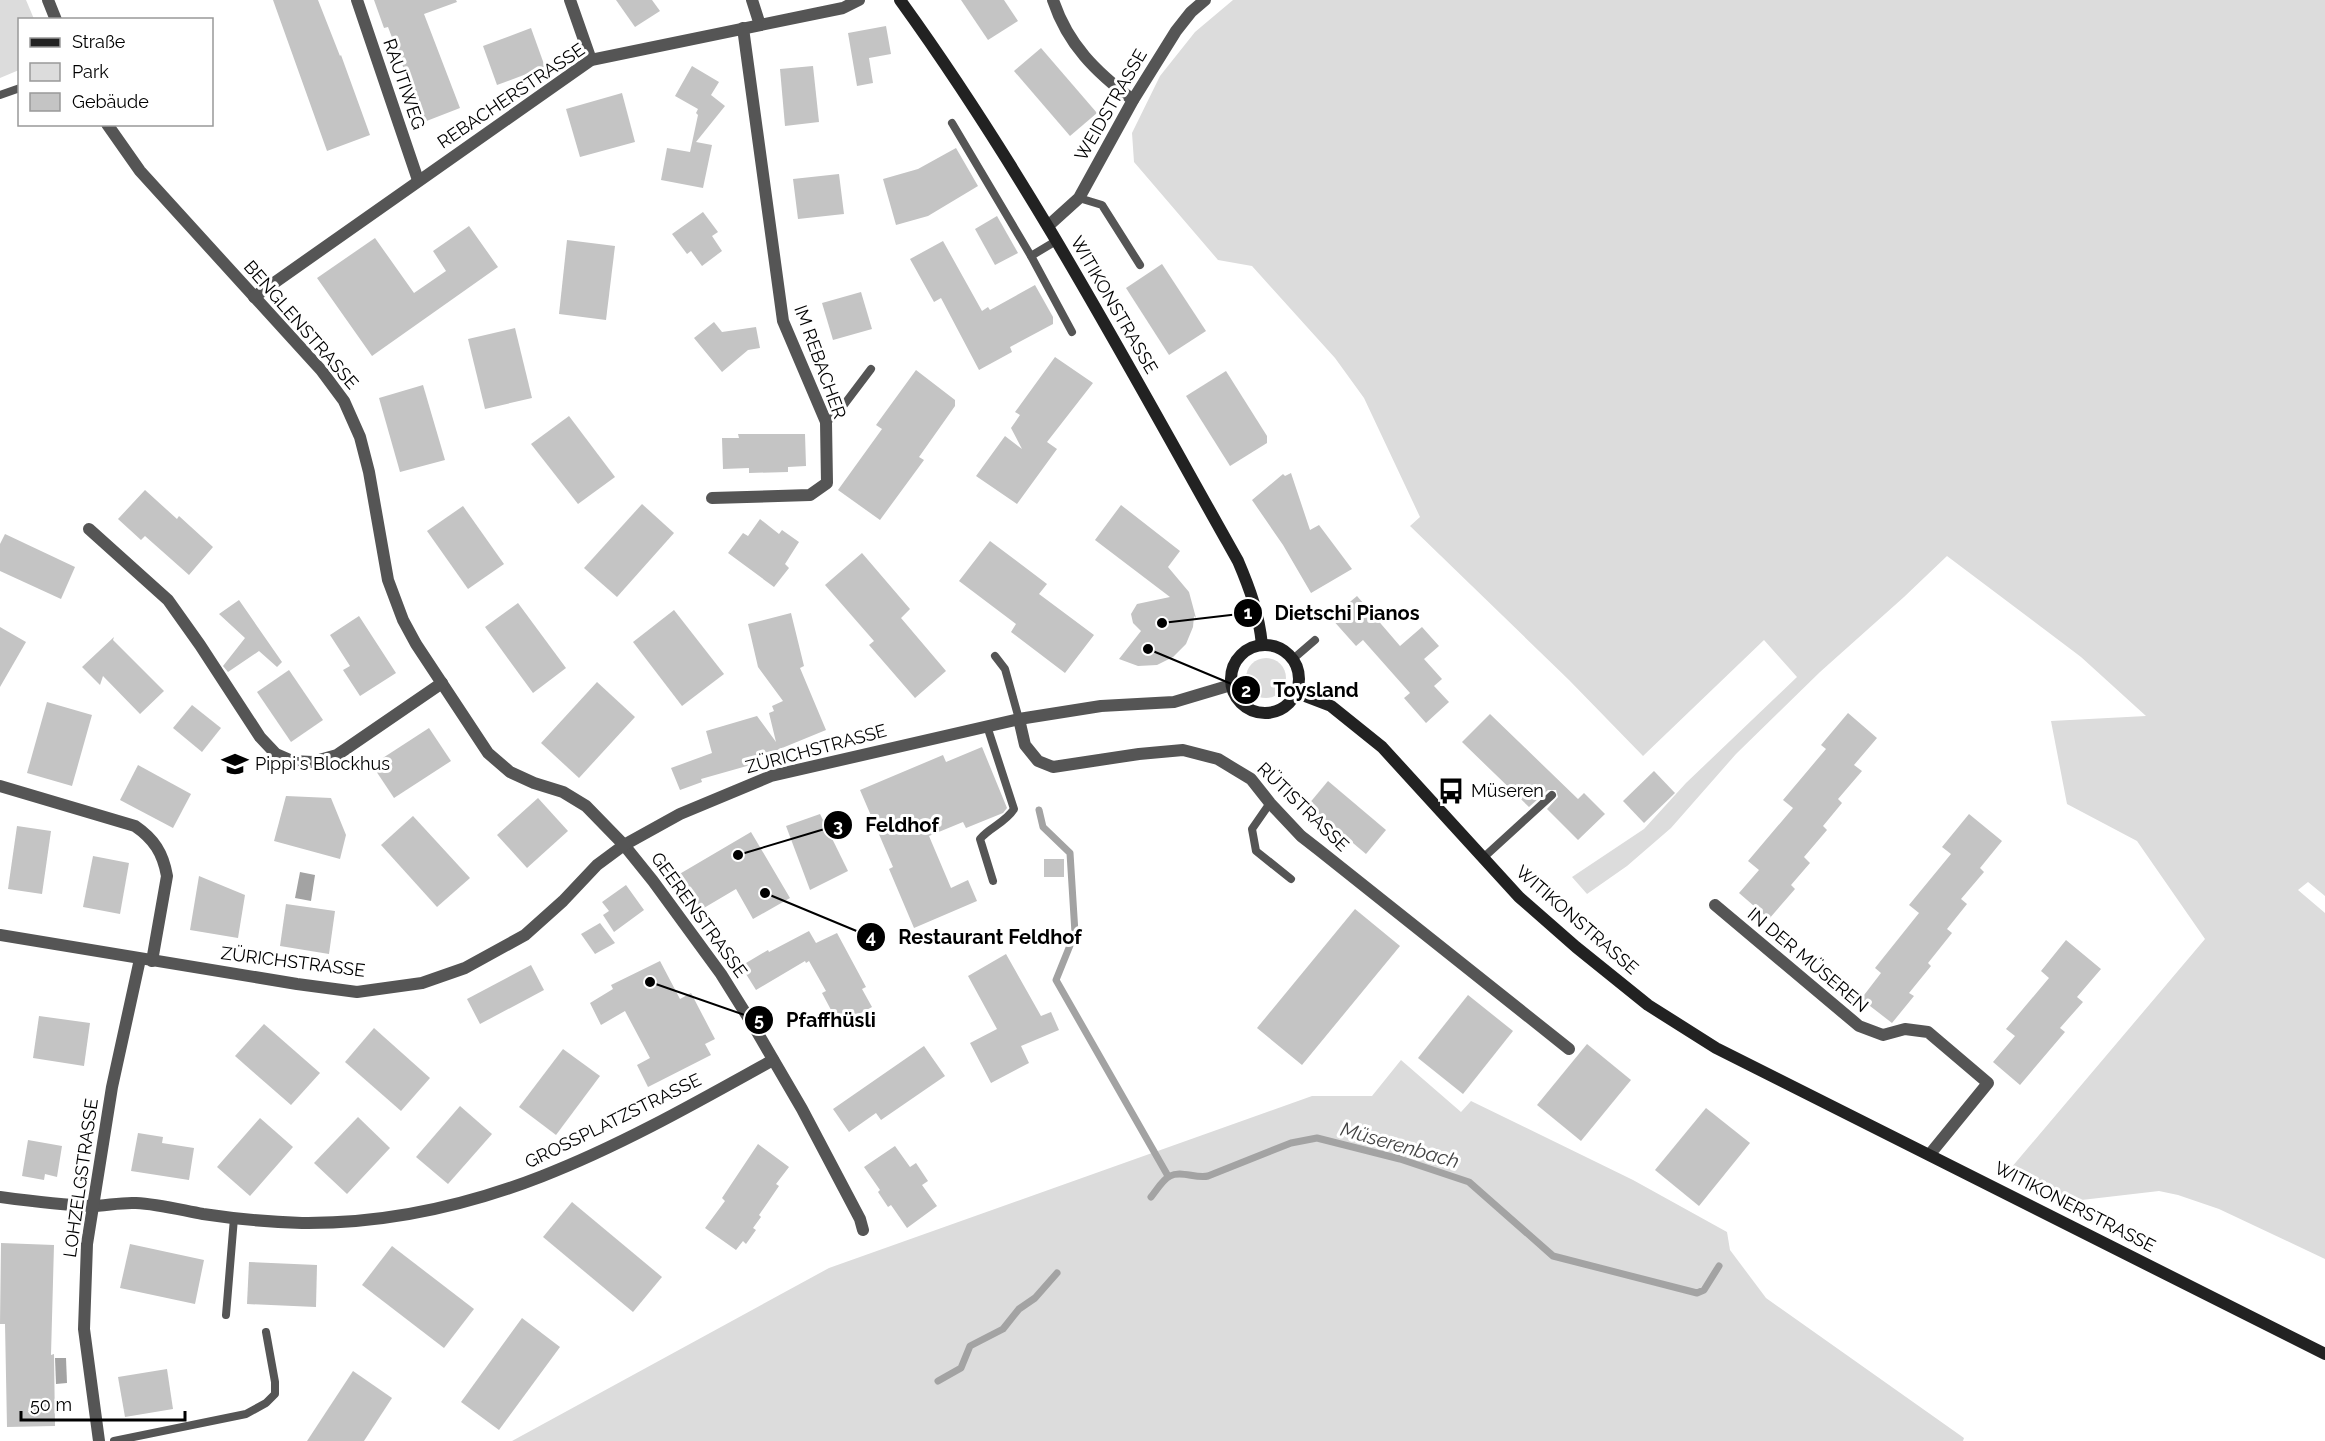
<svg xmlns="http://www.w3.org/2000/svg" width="2325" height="1441" font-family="Raleway,sans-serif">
<rect width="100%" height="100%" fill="#fff"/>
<g fill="#dcdcdc">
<polygon points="0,0 26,0 34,19 20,20 19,70 0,78"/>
<polygon points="1233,0 2325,0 2325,896 2308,882 2298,890 2325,913 2325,1259 2219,1209 2178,1195 2159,1191 2073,1201 2011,1168 2205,939 2137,841 2067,804 2051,721 2146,716 2081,657 1947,556 1904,597 1820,672 1736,754 1671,828 1627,866 1587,894 1572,877 1644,829 1686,783 1797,677 1764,640 1643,756 1569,680 1410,526 1420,517 1364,398 1335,358 1252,266 1218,260 1134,162 1132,133 1160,76 1195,32"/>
<circle cx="1266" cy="678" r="20"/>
<polygon points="1401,1060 1461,1112 1471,1101 1633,1180 1727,1232 1730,1250 1766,1298 1964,1438 1963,1441 512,1441 829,1268 1312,1096 1372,1096"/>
</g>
<g fill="#a3a3a3">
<polygon points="300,872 315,875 311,901 295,898"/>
<polygon points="55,1358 66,1358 67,1383 56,1384"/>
</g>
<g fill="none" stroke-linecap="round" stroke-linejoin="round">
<g stroke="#a3a3a3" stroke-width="7">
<polyline points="1039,810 1043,827 1070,853 1075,933 1056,980 1168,1176"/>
<path d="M1151 1197C1156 1191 1163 1179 1170 1176 1181 1170 1196 1179 1208 1176L1291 1143 1317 1138 1400 1159 1469 1182 1553 1256 1697 1293 1704 1290 1719 1266"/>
<polyline points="938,1381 961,1368 970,1346 1003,1329 1019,1309 1035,1298 1057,1273"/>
</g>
</g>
<g fill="#c4c4c4">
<polygon points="273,0 318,0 340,56 341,55 370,135 327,151"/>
<polygon points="374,0 456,0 457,2 424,14 460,108 424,122 388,27 384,28"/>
<polygon points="616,0 652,0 660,11 635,27"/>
<polygon points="961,0 1004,0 1018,21 988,40"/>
<polygon points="886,26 891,54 869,58 873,83 857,86 848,33"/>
<polygon points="531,28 545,67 497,85 483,46"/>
<polygon points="1041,48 1097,113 1070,136 1014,71"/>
<polygon points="692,66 719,82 711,95 725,106 696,142 712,145 703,188 661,180 667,148 690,152 698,115 696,113 698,109 675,96"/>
<polygon points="813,66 819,122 785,126 780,69"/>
<polygon points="622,93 635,142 580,157 566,109"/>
<polygon points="956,148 978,186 928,216 896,225 883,179 918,169"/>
<polygon points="839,174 844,214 798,219 793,179"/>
<polygon points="703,212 718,232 712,236 722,251 702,266 691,251 687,254 672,234"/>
<polygon points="997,216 1018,253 995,265 975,229"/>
<polygon points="469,226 498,267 372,356 317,278 375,238 414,293 446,271 433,251"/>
<polygon points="567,240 615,246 606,320 559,314"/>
<polygon points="943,241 982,311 988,307 990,310 1035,285 1053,317 1053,324 1010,347 1012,352 979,370 941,298 934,302 910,259"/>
<polygon points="1162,264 1206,331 1169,355 1126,288"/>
<polygon points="861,292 872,329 833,340 822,303"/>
<polygon points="714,322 722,332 756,327 760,348 748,350 722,372 694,338"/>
<polygon points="515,328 532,398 485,409 468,339"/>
<polygon points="1055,357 1093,383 1047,442 1057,449 1017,504 976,476 1005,436 1022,449 1011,428 1020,415 1015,412"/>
<polygon points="916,370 955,400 955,406 919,457 924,460 880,520 838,490 882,429 876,425"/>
<polygon points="1226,371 1267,436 1267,443 1230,466 1186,396"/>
<polygon points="423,385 445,460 400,472 379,398"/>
<polygon points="569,416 615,477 578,504 531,444"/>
<polygon points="738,434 805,434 806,466 788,467 788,472 749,473 749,468 723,469 722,438 739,438"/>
<polygon points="1291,473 1310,530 1319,525 1352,569 1311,593 1283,545 1252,500 1283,474 1285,476"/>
<polygon points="145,490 177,519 179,516 213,547 189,575 145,536 141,540 118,519"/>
<polygon points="642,504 674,533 617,597 584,568"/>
<polygon points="1121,505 1180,551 1168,567 1189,592 1196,618 1194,616 1193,627 1186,644 1173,657 1157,665 1138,666 1119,659 1141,631 1133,623 1131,614 1137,604 1170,597 1095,540"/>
<polygon points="463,506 504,564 468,589 427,531"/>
<polygon points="760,519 779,534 782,530 799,542 785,564 789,568 774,587 728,553 743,533 748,536"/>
<polygon points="5,534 75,567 61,599 0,571 0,544"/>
<polygon points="990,541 1047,584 1039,594 1094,635 1065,673 1011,632 1016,624 959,581"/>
<polygon points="862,553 910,609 901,618 946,671 915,698 869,645 874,641 825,585"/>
<polygon points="1357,596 1400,646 1422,627 1439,646 1424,659 1442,679 1434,686 1449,702 1426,723 1404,698 1410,693 1363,640 1356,646 1331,618"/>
<polygon points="239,600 282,662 277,667 259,651 228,672 223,666 245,638 219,614"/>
<polygon points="518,603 566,668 533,693 485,627"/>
<polygon points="674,610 724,674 682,706 633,642"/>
<polygon points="791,613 804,666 800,668 826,730 760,757 761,762 701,779 702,782 680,790 671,768 712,753 706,731 757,716 776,742 769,713 774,711 772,706 783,701 758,667 748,624"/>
<polygon points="359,616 396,673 360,696 343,670 350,666 330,635"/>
<polygon points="0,627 26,642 0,687"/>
<polygon points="114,637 113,640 164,691 140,714 103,676 100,685 82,667"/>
<polygon points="289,670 323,720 291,742 257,692"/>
<polygon points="597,682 635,717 579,778 541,743"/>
<polygon points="47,702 92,715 72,786 27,773"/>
<polygon points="192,705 221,728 202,752 173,728"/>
<polygon points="1848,713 1877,738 1854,765 1862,771 1838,799 1842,803 1823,826 1827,830 1804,857 1810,863 1791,885 1795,889 1769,919 1739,893 1759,870 1748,861 1793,808 1783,800 1826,749 1821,745"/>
<polygon points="1490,714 1578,799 1584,793 1605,814 1578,840 1547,809 1558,797 1556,790 1548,790 1529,807 1462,742"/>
<polygon points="429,728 451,761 394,798 372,765"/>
<polygon points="982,747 1007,808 1003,813 966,828 963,822 929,836 951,888 968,880 977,901 914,928 889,869 893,867 860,790 943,755 946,762"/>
<polygon points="138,765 191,794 173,828 120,800"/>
<polygon points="1654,771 1675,793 1644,823 1623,801"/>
<polygon points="1328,781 1386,830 1366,854 1308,805"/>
<polygon points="286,796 331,798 346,835 340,859 274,841"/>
<polygon points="538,798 568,831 527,868 497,835"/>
<polygon points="820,814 848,871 810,890 786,826"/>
<polygon points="1969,814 2002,841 1980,868 1984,872 1961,899 1967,904 1947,929 1952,933 1928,963 1931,966 1909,993 1914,996 1892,1023 1861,999 1881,973 1875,968 1919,913 1909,905 1951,854 1942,847"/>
<polygon points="413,816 470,878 437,907 381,845"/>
<polygon points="17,826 51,831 42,894 8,889"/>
<polygon points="751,832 790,898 753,919 736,889 692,915 671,879"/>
<polygon points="93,856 129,863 120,914 83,907"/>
<rect x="1044" y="859" width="20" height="18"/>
<polygon points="199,876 245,895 238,938 190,930"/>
<polygon points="626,885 644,910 614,932 603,915 609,911 602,902"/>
<polygon points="286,904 335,911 329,954 280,946"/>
<polygon points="1355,909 1400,946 1302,1065 1257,1028"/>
<polygon points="600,923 615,943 595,954 581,934"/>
<polygon points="809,931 816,943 837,933 866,987 862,989 872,1007 839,1025 822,993 826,991 809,961 806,963 805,961 756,990 741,966 768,950 769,952"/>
<polygon points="2066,940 2101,969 2077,997 2083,1002 2060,1028 2065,1032 2020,1085 1993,1062 2015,1036 2006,1029 2049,978 2041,971"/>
<polygon points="1006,954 1041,1016 1051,1012 1059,1030 1021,1046 1029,1063 991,1083 970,1043 997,1029 968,976"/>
<polygon points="660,961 680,999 691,993 715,1039 705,1044 711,1055 648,1087 637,1065 650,1058 625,1011 601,1025 590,1003 613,989 611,985"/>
<polygon points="531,965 544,990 480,1024 467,999"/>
<polygon points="1468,995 1513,1031 1463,1094 1418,1058"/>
<polygon points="39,1016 90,1023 84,1066 33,1058"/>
<polygon points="264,1024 320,1073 291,1105 235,1056"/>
<polygon points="374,1028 430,1078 401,1111 345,1062"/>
<polygon points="1587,1044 1631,1080 1581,1141 1537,1105"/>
<polygon points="924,1046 945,1076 881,1120 876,1113 849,1132 833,1109"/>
<polygon points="563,1049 600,1076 556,1135 519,1107"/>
<polygon points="460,1106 492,1134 448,1184 416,1157"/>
<polygon points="1706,1108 1750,1143 1699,1206 1655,1170"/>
<polygon points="358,1117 390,1148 347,1194 314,1163"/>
<polygon points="260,1118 293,1147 250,1196 217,1167"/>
<polygon points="138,1133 163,1137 162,1143 194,1148 189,1180 131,1171"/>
<polygon points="28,1140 62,1146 57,1177 45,1174 44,1180 22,1176"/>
<polygon points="758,1144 789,1167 776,1184 779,1186 759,1215 761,1217 753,1228 756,1230 746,1244 743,1241 736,1250 705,1228 725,1201 722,1198"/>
<polygon points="895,1146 910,1167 916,1163 928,1181 922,1185 937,1206 907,1228 891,1205 888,1207 878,1192 880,1190 864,1167"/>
<polygon points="572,1202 662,1277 633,1312 543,1237"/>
<polygon points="1,1243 54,1245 51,1355 54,1354 55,1426 7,1427 5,1324 0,1324"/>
<polygon points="130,1244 204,1260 195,1304 120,1288"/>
<polygon points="392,1246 474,1309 444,1348 362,1285"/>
<polygon points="249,1262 317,1265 316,1307 247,1304"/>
<polygon points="522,1318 560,1347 499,1430 461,1402"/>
<polygon points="167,1369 173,1409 125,1417 118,1377"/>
<polygon points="353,1371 392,1398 364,1441 307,1441"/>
</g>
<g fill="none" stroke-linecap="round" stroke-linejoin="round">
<g stroke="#555" stroke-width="8">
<polyline points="0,95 20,88"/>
<polyline points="952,123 1031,256"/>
<polyline points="1079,198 1102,205 1140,265"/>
<polyline points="1056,241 1031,256 1072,332"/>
<polyline points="826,422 837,414 871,369"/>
<polyline points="995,656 1005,669 1019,719"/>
<polyline points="1293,659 1315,640"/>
<path d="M987 726 1014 809C1005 823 990 827 980 839L993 881"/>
<polyline points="1270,803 1252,829 1256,851 1291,879"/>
<polyline points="1483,858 1552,795"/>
<polyline points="226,1315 234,1218"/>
<polyline points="114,1441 246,1414 266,1403 275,1394 275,1382 266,1332"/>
</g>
<g stroke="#555" stroke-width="12">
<polyline points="48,0 56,20"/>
<polyline points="357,0 418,180"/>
<polyline points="570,0 591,60"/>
<polyline points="752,0 760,25"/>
<path d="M1053 0C1068 45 1096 72 1133 100"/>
<polyline points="107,124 140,171 321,370 344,401 360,437 369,472 388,580 403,620 416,644 488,753 510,772 534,783 563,792 586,806 624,845 653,881 721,974 756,1030 802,1109 860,1219 863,1230"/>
<polyline points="1048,226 1079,198 1133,100 1176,31 1191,12 1205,0"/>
<polyline points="254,297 591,60 843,8 859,0"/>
<polyline points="712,498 810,495 827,483 826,422 783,321 743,28"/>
<polyline points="89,529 168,600 200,645 260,737 276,754 292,761 312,762 337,755 442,683"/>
<polyline points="1019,719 1025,745 1038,761 1053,767 1139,754 1183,750 1218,759 1251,779 1270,803 1301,836 1319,850 1569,1049"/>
<path d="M0 786 135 826C154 839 163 853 167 876L152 961"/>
<polyline points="1715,905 1859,1026 1883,1035 1905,1029 1928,1032 1988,1083 1930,1154"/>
<path d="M0 1197C30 1201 60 1205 90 1206 105 1206 121 1202 136 1203 158 1204 181 1210 203 1214 236 1219 269 1222 302 1223 482 1225 622 1144 773 1060"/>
<polyline points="99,1441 84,1329 87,1244 112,1087 140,959"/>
</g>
<polyline stroke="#555" stroke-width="12" points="0,935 297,984 357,992 422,983 465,968 525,935 563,901 597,865 624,845 680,814 771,776 1019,719 1101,706 1174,702 1231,685"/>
<g stroke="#222" stroke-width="12">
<path d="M900 0C1028 177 1131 371 1238 561 1250 589 1259 614 1262 645"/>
<circle cx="1265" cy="679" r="34"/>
<polyline points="1297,693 1331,706 1382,747 1519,897 1576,947 1648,1005 1716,1048 2325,1354"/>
</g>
</g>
<defs>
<g id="school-bare" transform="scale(2.07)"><path d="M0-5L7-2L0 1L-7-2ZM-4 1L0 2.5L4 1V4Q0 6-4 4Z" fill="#000" stroke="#fff" stroke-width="2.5" paint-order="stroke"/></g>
<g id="bus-bare" transform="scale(2.07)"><path d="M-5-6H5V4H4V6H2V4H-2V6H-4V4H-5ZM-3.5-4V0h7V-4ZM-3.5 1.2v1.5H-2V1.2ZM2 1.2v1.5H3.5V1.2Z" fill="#000" stroke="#fff" stroke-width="2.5" paint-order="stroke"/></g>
</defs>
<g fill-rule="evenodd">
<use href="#school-bare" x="235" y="764"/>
<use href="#bus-bare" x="1451" y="791"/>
</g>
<g text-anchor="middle" stroke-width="6" stroke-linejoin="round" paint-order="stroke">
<g font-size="18" fill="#000" stroke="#fff">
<text transform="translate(404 84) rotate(71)" y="6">RAUTIWEG</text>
<text transform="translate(511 96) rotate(-34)" y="6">REBACHERSTRASSE</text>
<text transform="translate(1111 105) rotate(-60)" y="6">WEIDSTRASSE</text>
<text transform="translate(1114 305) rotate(60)" y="6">WITIKONSTRASSE</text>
<text transform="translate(301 325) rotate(49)" y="6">BENGLENSTRASSE</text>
<text transform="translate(820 362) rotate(70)" y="6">IM REBACHER</text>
<text transform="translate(816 749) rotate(-15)" y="6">ZÜRICHSTRASSE</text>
<text transform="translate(1303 807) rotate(44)" y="6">RÜTISTRASSE</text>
<text transform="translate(699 915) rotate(54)" y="6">GEERENSTRASSE</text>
<text transform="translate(1577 920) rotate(41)" y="6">WITIKONSTRASSE</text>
<text transform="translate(1808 960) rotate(40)" y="6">IN DER MÜSEREN</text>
<text transform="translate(293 962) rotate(7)" y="6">ZÜRICHSTRASSE</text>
<text transform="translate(613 1121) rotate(-26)" y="6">GROSSPLATZSTRASSE</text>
<text transform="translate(81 1178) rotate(-82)" y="6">LOHZELGSTRASSE</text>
<text transform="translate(2075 1207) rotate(27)" y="6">WITIKONERSTRASSE</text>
</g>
<g font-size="18" fill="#000" stroke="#fff" text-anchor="start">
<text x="255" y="770">Pippi's Blockhus</text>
<text x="1471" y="797">Müseren</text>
</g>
<g font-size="20" font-style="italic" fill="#444" stroke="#fff">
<text transform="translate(1400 1145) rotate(16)" y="7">Müserenbach</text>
</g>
</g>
<path fill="none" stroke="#000" stroke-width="2" d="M1162 623L1248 613M1148 649L1246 690M738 855L838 825M765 893L871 937M650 982L759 1020"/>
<g fill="#000" stroke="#fff" stroke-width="2">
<circle cx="1162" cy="623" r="6"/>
<circle cx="1148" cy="649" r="6"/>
<circle cx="738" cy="855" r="6"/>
<circle cx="765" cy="893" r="6"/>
<circle cx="650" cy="982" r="6"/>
<circle cx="1248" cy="613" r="15"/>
<circle cx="1246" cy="690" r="15"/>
<circle cx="838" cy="825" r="15"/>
<circle cx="871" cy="937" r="15"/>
<circle cx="759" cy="1020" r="15"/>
</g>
<g font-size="18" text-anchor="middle" font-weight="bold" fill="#fff">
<text x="1248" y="619">1</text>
<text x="1246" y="697">2</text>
<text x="838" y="832">3</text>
<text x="871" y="943">4</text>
<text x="759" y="1026">5</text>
</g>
<g font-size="20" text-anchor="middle" font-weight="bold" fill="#000" stroke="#fff" stroke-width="6" stroke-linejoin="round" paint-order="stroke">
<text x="1347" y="620">Dietschi Pianos</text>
<text x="1316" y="697">Toysland</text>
<text x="902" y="832">Feldhof</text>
<text x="990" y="944">Restaurant Feldhof</text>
<text x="831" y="1027">Pfaffhüsli</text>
</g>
<rect x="18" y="18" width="195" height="108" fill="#ffffff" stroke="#999999" stroke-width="1.5"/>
<rect x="30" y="38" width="30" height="9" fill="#222222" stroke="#999999" stroke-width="1.5"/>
<text x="72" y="48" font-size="18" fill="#000000">Straße</text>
<rect x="30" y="63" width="30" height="18" fill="#dcdcdc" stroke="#999999" stroke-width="1.5"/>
<text x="72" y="78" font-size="18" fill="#000000">Park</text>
<rect x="30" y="93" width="30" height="18" fill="#c4c4c4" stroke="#999999" stroke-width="1.5"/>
<text x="72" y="108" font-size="18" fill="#000000">Gebäude</text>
<path d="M21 1411v9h164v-9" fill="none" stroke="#000000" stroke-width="3"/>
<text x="30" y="1411" font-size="18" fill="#000000" stroke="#ffffff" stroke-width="4.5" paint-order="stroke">50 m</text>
</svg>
